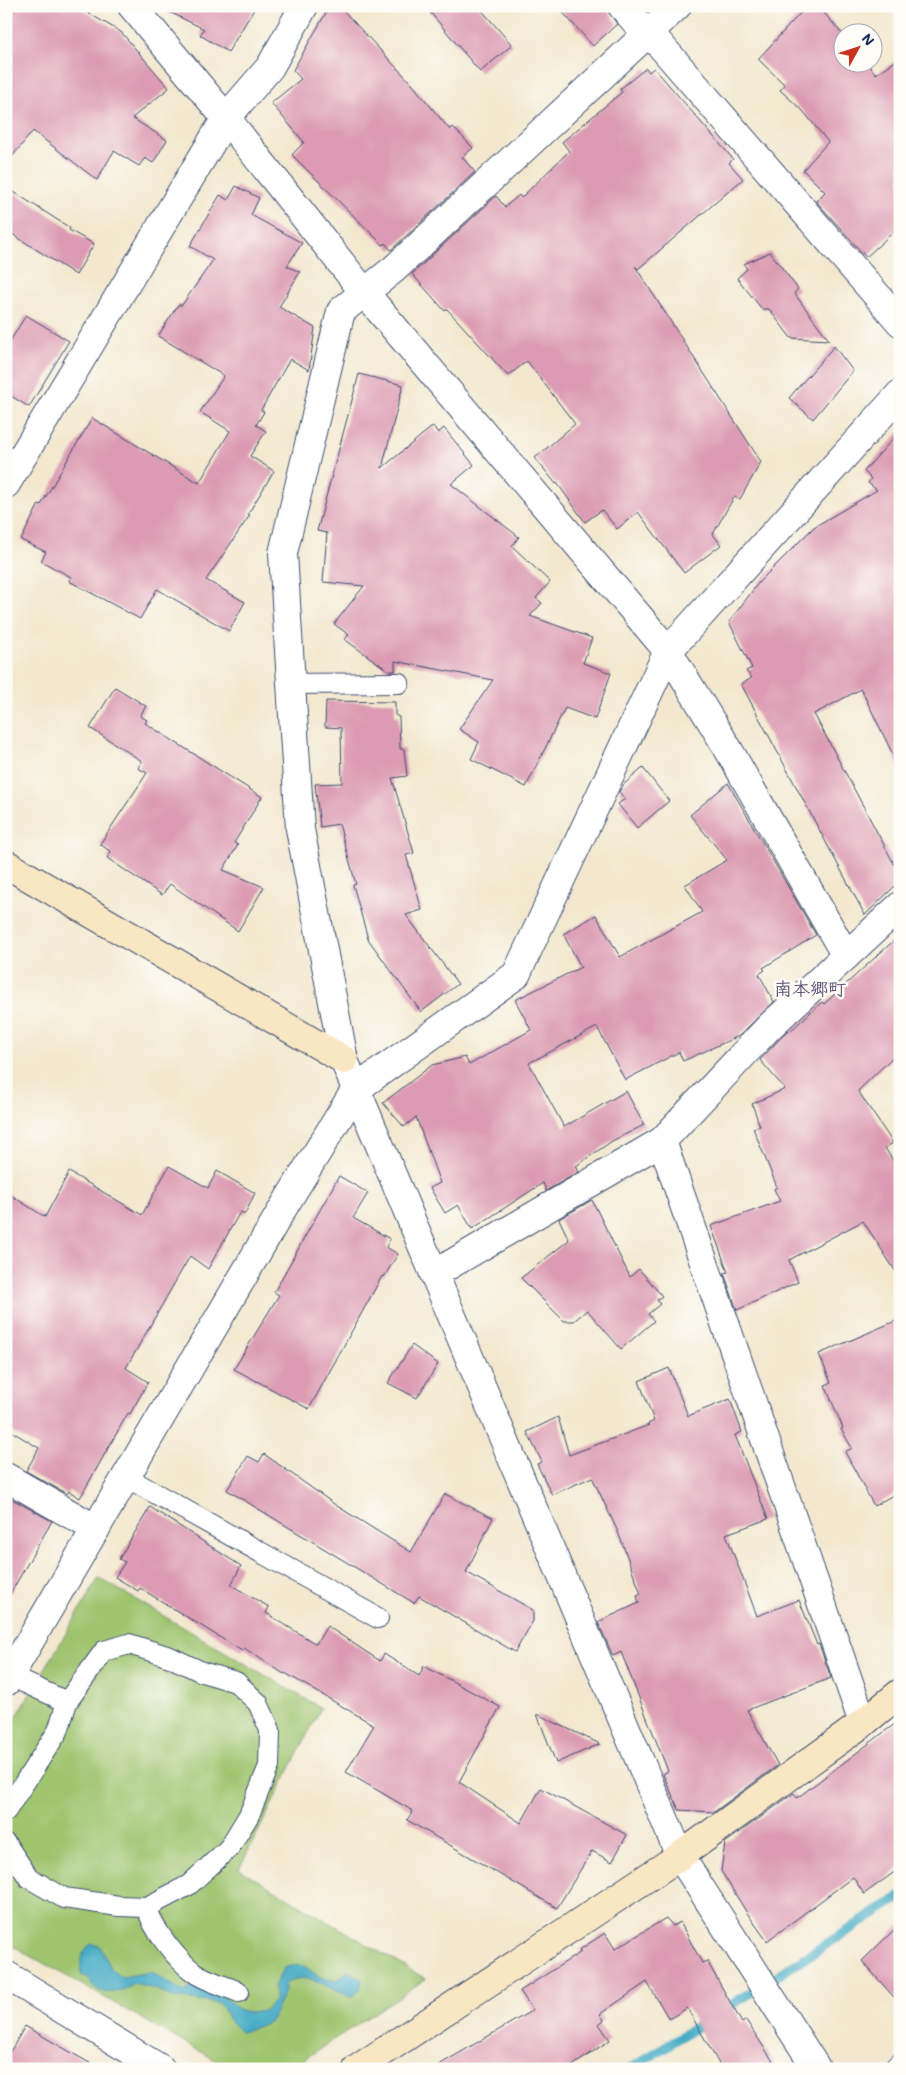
<svg xmlns="http://www.w3.org/2000/svg" width="906" height="2075" font-family="Mali,'Klee One',sans-serif">
<rect width="100%" height="100%" fill="#fdfcf7"/>
<filter id="ink" filterUnits="userSpaceOnUse"><feTurbulence type="fractalNoise" baseFrequency=".02" numOctaves="2"/><feDisplacementMap in="SourceGraphic" scale="10" xChannelSelector="R" yChannelSelector="G"/><feConvolveMatrix kernelMatrix="1 2 1 2 8 2 1 2 1" color-interpolation-filters="sRGB"/></filter>
<filter id="wash" filterUnits="userSpaceOnUse"><feTurbulence type="fractalNoise" baseFrequency=".0096" numOctaves="4" result="noise"/><feDisplacementMap in="SourceGraphic" scale="20" xChannelSelector="R" yChannelSelector="G"/><feGaussianBlur stdDeviation="1.12" result="paint"/><feColorMatrix in="noise" values="0 0 0 0 0 0 0 0 0 0 0 0 0 0 0 0 0 1.4 0 .05"/><feComposite in="paint" operator="in"/></filter>
<g filter="url(#wash)">
<rect width="100%" height="100%" fill="#f3e8cf"/>
<polygon fill="#9fc46e" stroke="#5d7a66" points="99,1578 321,1708 239,1869 426,1979 289,2069 231,2069 6,1942 6,1734"/>
<path fill="#45abc5" stroke="#306d92" d="M91 1944 100 1946 112 1970 122 1977 151 1972 184 1992 195 1984 212 1987 238 2009 250 2013 263 2011 275 2001 274 1986 284 1968C310 1960 306 1972 325 1979 328 1980 333 1980 337 1980L348 1971 362 1979 361 1987 354 1996C327 1992 315 1970 286 1982L284 1994 270 2022 241 2032 229 2020 219 2003 172 1998 158 1990 134 1984C119 1994 96 1999 88 1977L82 1976C79 1959 80 1956 91 1944Z"/>
<g fill="none" stroke-linecap="round" stroke-linejoin="round">
<g stroke="#45abc5" stroke-width="10">
<polyline points="722,2011 900,1897"/>
<polyline points="630,2069 707,2020"/>
</g>
</g>
<g id="blocks">
<g fill="#dc9bb2">
<polygon points="6,6 76,6 121,32 169,88 132,118 167,140 153,163 145,158 139,166 114,151 97,180 33,131 6,164"/>
<polygon points="157,6 256,6 228,52 200,35 204,29"/>
<polygon points="330,6 339,6 412,84 450,130 453,127 473,148 462,157 475,172 391,250 385,243 383,245 292,155 304,142 271,103 301,79 293,70"/>
<polygon points="425,6 478,6 512,45 480,72"/>
<polygon points="557,6 605,6 617,24 593,46"/>
<polygon points="807,6 818,6 844,36 844,62 866,62 876,74 900,58 900,226 866,257 816,201 825,192 803,170 828,142 803,111 780,90 785,85 758,59"/>
<polygon points="646,68 649,72 654,68 733,159 729,163 743,179 638,269 635,266 761,462 740,499 734,497 713,534 721,545 684,573 638,512 617,529 602,510 585,522 557,483 556,484 535,458 575,424 527,361 508,376 447,309 445,311 412,274 496,196 505,207 519,195 521,198 569,151 562,142 622,92 620,89"/>
<polygon points="236,186 259,198 251,215 302,243 287,266 300,272 279,307 315,328 309,370 290,359 261,410 264,412 256,425 266,431 250,456 274,471 248,514 250,515 206,580 245,602 229,631 157,589 140,619 69,581 71,577 41,561 46,552 21,540 39,504 41,505 92,418 199,483 230,431 200,412 224,376 158,336 178,305 182,305 213,260 190,246 220,195 228,200"/>
<polygon points="6,187 70,228 69,230 94,244 76,275 6,230"/>
<polygon points="770,252 798,289 794,293 829,340 791,338 769,309 762,309 737,278 747,269 744,264"/>
<polygon points="26,315 69,341 29,407 6,393 6,348"/>
<polygon points="834,346 853,371 813,419 789,398"/>
<polygon points="359,374 403,385 382,468 433,426 438,433 444,428 474,465 451,484 519,537 512,546 550,582 536,598 542,603 530,616 592,638 583,663 611,673 595,719 565,708 526,787 471,759 479,742 459,729 493,680 395,661 395,671 389,671 344,639 349,635 334,624 364,586 323,582 327,533 317,531"/>
<polygon points="900,431 900,769 861,689 814,714 900,875 900,881 865,915 741,684 752,678 746,671 752,668 729,622 759,582 814,527 877,490 868,483 871,479 864,471"/>
<polygon points="115,687 146,706 140,716 147,720 145,723 262,797 234,843 238,845 223,870 264,887 238,931 170,884 162,895 107,858 111,852 100,844 147,773 138,768 142,761 90,728"/>
<polygon points="326,701 395,702 395,715 399,717 400,749 404,749 407,776 392,778 414,853 406,855 422,910 406,915 458,984 421,1012 368,939 353,885 356,884 339,824 320,827 315,784 342,783 341,728 325,727"/>
<polygon points="643,768 669,801 637,828 618,804 625,799 619,792 623,785"/>
<polygon points="728,783 816,935 763,968 765,970 759,974 774,1002 739,1036 683,1061 679,1052 625,1080 597,1027 529,1063 564,1127 626,1091 644,1125 612,1141 576,1166 579,1172 546,1191 543,1183 472,1229 458,1205 445,1213 430,1188 440,1183 416,1117 404,1127 383,1103 432,1065 465,1057 469,1065 531,1030 515,1000 581,967 563,934 596,915 620,957 702,912 685,885 727,860 690,815"/>
<polygon points="900,935 900,1050 858,1091 893,1143 885,1148 900,1171 900,1278 863,1221 789,1260 798,1282 737,1310 724,1273 728,1272 711,1226 780,1201 774,1189 777,1187 753,1128 760,1126 752,1104 785,1089 760,1060 788,1030 789,1032 822,1002 824,1004"/>
<polygon points="169,1166 208,1188 217,1171 255,1193 245,1214 240,1212 208,1269 190,1256 126,1368 148,1382 130,1414 128,1413 80,1498 69,1491 67,1494 26,1471 39,1448 6,1428 6,1192 45,1217 69,1172 142,1215"/>
<polygon points="339,1176 368,1193 353,1218 390,1239 386,1247 398,1254 384,1277 382,1276 309,1409 234,1369 279,1295 274,1292"/>
<polygon points="592,1200 630,1277 639,1269 662,1296 657,1300 660,1304 648,1314 654,1321 621,1349 587,1310 574,1321 564,1321 521,1278 569,1240 559,1219"/>
<polygon points="900,1319 900,1491 874,1506 845,1452 852,1448 841,1429 843,1428 825,1385 831,1383 819,1354"/>
<polygon points="412,1345 438,1364 417,1398 388,1383"/>
<polygon points="669,1368 688,1416 730,1399 742,1432 735,1435 768,1519 726,1534 757,1616 799,1600 817,1645 819,1644 831,1678 747,1710 778,1765 714,1812 679,1810 663,1774 668,1771 621,1652 613,1656 598,1622 639,1603 637,1596 641,1594 618,1532 592,1477 552,1495 537,1464 542,1462 527,1432 558,1417 569,1455 649,1425 648,1424 654,1421 639,1381"/>
<polygon points="264,1454 337,1506 411,1552 445,1494 493,1518 466,1572 533,1610 533,1621 515,1652 419,1596 414,1603 227,1490 248,1456 259,1462"/>
<polygon points="10,1498 52,1521 6,1601 6,1505"/>
<polygon points="150,1507 241,1566 231,1585 269,1607 266,1613 316,1644 327,1626 380,1661 384,1654 419,1676 424,1666 500,1707 459,1782 521,1823 541,1788 627,1835 612,1862 592,1851 557,1908 407,1820 413,1811 346,1772 374,1725 285,1673 284,1674 244,1648 242,1651 140,1588 138,1591 115,1577 125,1562 119,1559"/>
<polygon points="537,1714 600,1744 556,1763"/>
<polygon points="900,1720 900,1868 864,1894 853,1877 767,1941 747,1913 721,1871 725,1843 794,1793 797,1798"/>
<polygon points="666,1918 673,1926 680,1922 702,1963 707,1961 742,2023 746,2020 778,2069 722,2069 687,2008 669,2019 647,1982 600,2014 604,2020 599,2024 610,2040 568,2069 432,2069 533,2010 520,1991 581,1952 579,1950 605,1933 615,1949"/>
<polygon points="900,1924 900,2004 862,1961"/>
<polygon points="25,2026 100,2069 6,2069 6,2059"/>
</g>
</g>
</g>
<g filter="url(#ink)">
<use href="#blocks" fill-opacity="0" stroke="#3b4b6f" stroke-width="1"/>
<g fill="none" stroke-linecap="round" stroke-linejoin="round">
<g stroke="#3b4b6f" stroke-width="22">
<g id="lane">
<polyline points="291,684 399,683"/>
<polyline points="126,1477 378,1618"/>
<polyline points="10,1676 67,1702"/>
<polyline points="6,1811 58,1731 67,1702 104,1651 129,1644 170,1657 202,1672 236,1682 258,1703 270,1730 269,1766 249,1815 229,1848 189,1885 147,1907 119,1906 64,1898 29,1878 6,1844"/>
<path d="M147 1907C152 1929 177 1960 195 1973 207 1981 225 1986 239 1992"/>
</g>
</g>
<g stroke="#3b4b6f" stroke-width="30">
<g id="street">
<polyline points="132,6 226,118 364,292 668,651 727,747 846,956"/>
<polyline points="622,6 635,21 649,32 900,322"/>
<polyline points="677,6 394,269 341,311 283,553 300,829 344,1060 356,1089 680,1856 817,2069"/>
<polyline points="6,484 226,118 270,67 304,6"/>
<polyline points="662,1141 863,1723"/>
<polyline points="434,1274 662,1141 769,1027 900,906"/>
<polyline points="6,1477 96,1529"/>
<polyline points="6,1682 286,1203 356,1089 516,975 668,651 900,394"/>
<polyline points="6,1975 161,2069"/>
<polyline points="899,2069 900,2068"/>
</g>
</g>
<g stroke="#3b4b6f" stroke-width="30">
<g id="secondary">
<polyline points="6,864 344,1060"/>
<polyline points="357,2069 680,1856 863,1723 900,1693"/>
</g>
</g>
<use href="#lane" stroke="#fff" stroke-width="20"/>
<use href="#street" stroke="#fff" stroke-width="28"/>
<use href="#secondary" stroke="#f9e7c3" stroke-width="28"/>
</g>
</g>
<g text-anchor="middle" stroke-width="5" stroke-linejoin="round" paint-order="stroke">
<g font-size="18" font-weight="bold" fill="#5f557b" stroke="#fdfcf7">
<text x="810" y="995">南本郷町</text>
</g>
</g>
<rect width="906" height="2075" fill="none" stroke="#fdfcf7" stroke-width="25"/>
<g transform="translate(858 48) rotate(50)"><circle r="24" fill="#fdfcf7" stroke="#a3aaba"/>
<path d="M0-4L9 19L0 12L-9 19Z" fill="#c8321e"/>
<text y="-8" font-size="14" font-weight="bold" text-anchor="middle" fill="#1b2f5e">N</text>
</g>
</svg>
